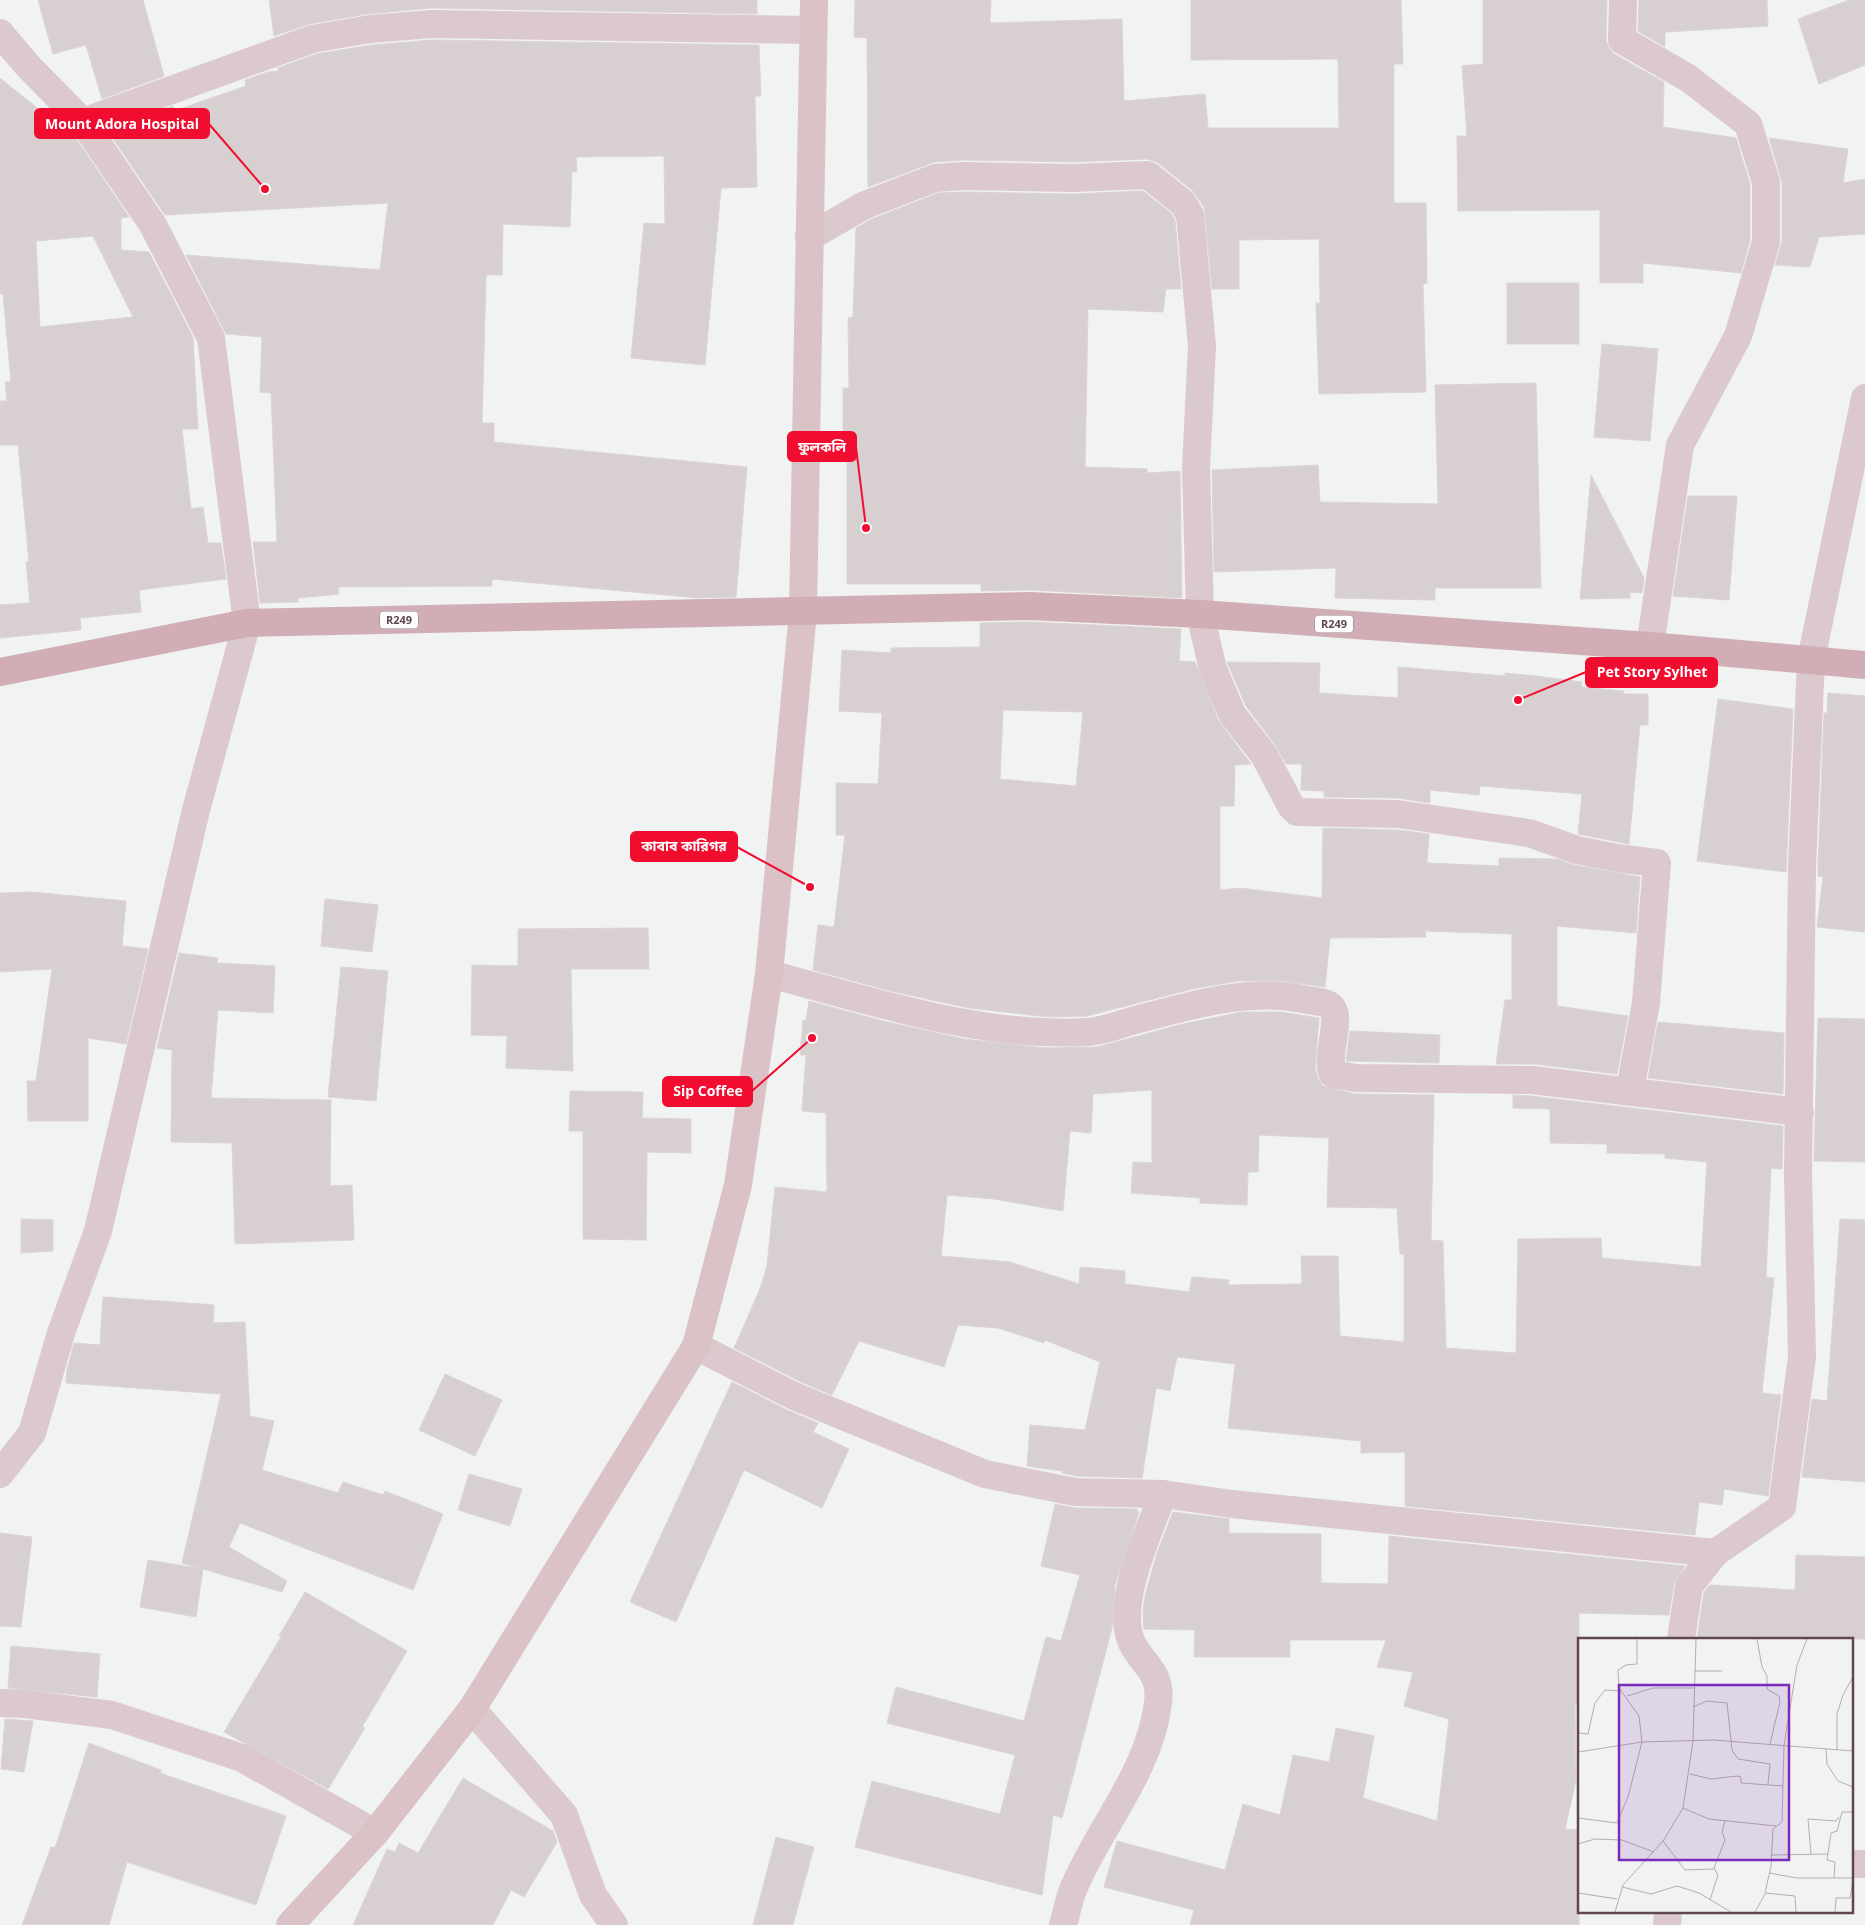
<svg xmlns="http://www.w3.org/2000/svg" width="1865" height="1925" font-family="'Open Sans','Noto Sans Bengali',sans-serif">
<rect width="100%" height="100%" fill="#f0f3f1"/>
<g fill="#d8cfd1" stroke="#dcd4d4" fill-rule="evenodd">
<polygon points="38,0 143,0 164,76 102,99 86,45 53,54"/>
<polygon points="269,0 757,0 757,14 431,8 367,14 309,24 274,36"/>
<polygon points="855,0 991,0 990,23 1122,19 1124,101 1205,94 1208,128 1339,128 1338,59 1191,60 1191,0 1401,0 1403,64 1394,64 1394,203 1426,203 1427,283 1423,284 1426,392 1319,394 1316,303 1320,303 1319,239 1239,240 1239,289 1212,289 1204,207 1193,191 1157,162 1147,159 1072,162 963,160 934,162 868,187 867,38 854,37"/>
<polygon points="1483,0 1607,0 1606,40 1609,48 1614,54 1664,82 1663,127 1736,138 1750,184 1750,240 1741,273 1643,263 1643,283 1600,283 1600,210 1458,211 1457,136 1467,136 1462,66 1483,64"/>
<polygon points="1639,0 1767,0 1768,26 1665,32 1665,47 1638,31"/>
<polygon points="1849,0 1865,0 1865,65 1819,84 1798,19"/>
<polygon points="432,40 759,45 761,96 755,96 757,187 721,188 705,365 631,358 644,223 665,224 664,156 576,157 577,172 572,172 570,227 503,224 502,275 486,275 482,423 494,423 494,442 747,467 736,597 698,598 492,579 492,586 338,587 339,594 298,598 298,602 260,603 253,542 277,542 271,393 260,392 262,337 226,334 186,255 380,270 388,203 165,215 112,137 110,129 173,106 174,111 246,86 245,80 268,72 278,71 278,68 316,54 372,45"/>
<path d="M0 78 77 140 129 217 121 218V250L149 252 193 337 198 429H182L191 509 203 507 208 543H221L226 579 139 590 141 612 80 618 81 630 0 638V605L30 603 26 562H29L18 445H0V401H7L5 382H11L3 294H0ZM93 236 133 317 40 327 36 241Z"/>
<polygon points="1769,138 1848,149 1843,183 1865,179 1865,234 1819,237 1810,267 1775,265 1782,242 1782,182"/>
<polygon points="1143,191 1171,213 1175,220 1181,289 1166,289 1163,312 1088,309 1085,467 1147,469 1147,473 1180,471 1182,598 1031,590 981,591 981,584 847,584 847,454 843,455 843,388 849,388 848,318 853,317 856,228 872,219 938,193 963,192 1072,194"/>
<rect x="1507" y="283" width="72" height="61"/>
<polygon points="1602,344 1658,349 1650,441 1594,437"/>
<polygon points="1536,383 1541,588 1435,588 1435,600 1335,598 1336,568 1214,572 1212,470 1318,465 1320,502 1438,504 1435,385"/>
<polygon points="1591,475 1644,578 1642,593 1630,592 1630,598 1580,599"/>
<polygon points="1688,496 1737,496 1729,600 1673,596"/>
<path d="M1030 622 1181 629 1179 661 1195 662 1218 720 1251 764 1235 765 1234 806H1220V890L1240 888 1322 898 1323 828 1397 830 1429 834 1427 863 1499 866V858L1557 859 1574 865 1640 877 1636 933 1557 926V1006L1628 1016 1617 1074 1534 1064H1496L1505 1000H1512V934L1425 931 1426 937 1330 938 1325 987 1283 981H1239L1196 988 1087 1016 1048 1017 969 1008 891 991 813 970 818 925 834 927 845 835H836V783L878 784 882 713 839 711 842 650 891 653V648L980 647V623ZM1003 710 1083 712 1076 786 1000 779Z"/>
<polygon points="1227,662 1320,663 1319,693 1398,698 1398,667 1505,676 1505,673 1536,676 1582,682 1581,687 1624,691 1623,694 1648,694 1648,725 1640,725 1629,844 1578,834 1582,794 1480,786 1479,795 1430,790 1430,803 1398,798 1324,797 1324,791 1301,790 1302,764 1286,764 1276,746 1246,706"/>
<polygon points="1828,693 1865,696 1865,932 1817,927 1823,877 1818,876 1818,867 1824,713 1827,713"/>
<polygon points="1718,699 1793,709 1786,872 1697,861"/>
<polygon points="31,892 126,901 122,946 148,949 126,1044 88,1038 88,1121 28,1121 27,1081 36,1081 52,969 0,972 0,893"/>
<polygon points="325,899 378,905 372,952 321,946"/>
<polygon points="648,928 649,969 571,969 573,1071 506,1068 507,1036 471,1035 472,965 518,966 518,929"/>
<polygon points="179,953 218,958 217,963 275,966 273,1013 218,1010 211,1098 331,1100 330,1186 352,1185 354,1240 235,1244 232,1143 171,1142 172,1050 157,1048"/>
<polygon points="341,967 388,971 376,1101 328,1097"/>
<path d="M809 1001 883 1021 964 1039 1046 1048 1097 1047 1183 1024 1242 1012H1281L1319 1018 1315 1067 1318 1078 1323 1086 1355 1094 1434 1095 1431 1240 1443 1241 1446 1348 1516 1353 1518 1239 1601 1238 1602 1258 1701 1267 1707 1162 1665 1158V1154L1607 1153V1144L1550 1143V1109L1513 1108V1095L1531 1096 1783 1126 1782 1169 1771 1168 1766 1277 1774 1278 1762 1393 1781 1395 1768 1496 1724 1489 1722 1505 1699 1502 1695 1535 1405 1506V1452L1361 1453V1441L1228 1428 1235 1364 1177 1357 1170 1391 1156 1388 1142 1478 1077 1476 1062 1473 1063 1471 1027 1466 1030 1425 1085 1430 1100 1362 1045 1340 1044 1343 998 1328 958 1325 944 1367 859 1341 832 1395 801 1382 734 1348 760 1289 767 1266 775 1187 827 1192 826 1113 802 1111 806 1055H800L803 1020 806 1021ZM1152 1090V1163L1133 1162 1131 1193 1200 1198V1203L1247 1205 1248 1172H1258L1259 1135 1329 1138 1327 1207 1397 1208 1400 1254H1404V1342L1340 1336 1338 1256H1301L1302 1284 1228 1285 1229 1280 1192 1277 1189 1292 1125 1284V1271L1080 1267 1079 1284 1010 1262 941 1256 947 1195 994 1199 1063 1211 1070 1131 1091 1133 1093 1094Z"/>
<polygon points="1818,1018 1865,1019 1865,1162 1814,1161"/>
<polygon points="1658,1022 1784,1033 1783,1094 1648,1078"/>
<polygon points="1350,1031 1440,1035 1439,1063 1346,1061"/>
<polygon points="570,1091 643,1092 642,1118 691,1119 691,1153 647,1152 646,1240 583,1239 583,1131 569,1131"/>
<polygon points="21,1219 53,1220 53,1251 21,1253"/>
<polygon points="1840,1219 1865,1220 1865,1482 1802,1477 1812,1399 1827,1401"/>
<polygon points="103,1297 214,1305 213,1323 245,1322 250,1416 274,1421 262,1470 338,1493 343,1482 383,1495 385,1491 443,1514 413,1590 240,1523 229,1547 287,1581 282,1592 182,1563 221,1394 66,1383 67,1370 74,1343 100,1345"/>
<polygon points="445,1374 502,1400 475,1456 419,1430"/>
<polygon points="732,1382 787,1410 818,1423 813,1432 849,1449 822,1508 744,1470 676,1622 630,1602"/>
<polygon points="469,1474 522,1489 510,1526 458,1510"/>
<polygon points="1055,1504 1075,1508 1137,1509 1137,1512 1139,1512 1115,1585 1112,1628 1062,1818 1053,1815 1042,1895 855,1847 872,1781 1000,1814 1015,1755 887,1723 896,1687 1024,1721 1046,1637 1061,1641 1080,1575 1041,1566"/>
<polygon points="1173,1512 1229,1519 1229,1533 1321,1534 1321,1583 1388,1584 1389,1536 1685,1566 1674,1583 1669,1615 1579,1613 1579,1704 1575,1705 1576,1780 1565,1829 1579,1830 1579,1925 1190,1925 1194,1910 1104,1887 1117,1841 1225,1870 1243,1804 1280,1815 1293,1755 1329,1762 1336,1728 1374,1736 1363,1798 1437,1821 1449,1719 1404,1706 1413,1672 1377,1667 1386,1640 1290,1640 1290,1657 1194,1657 1195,1630 1144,1629 1143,1610 1146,1592 1157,1553"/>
<polygon points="0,1533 32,1537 21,1627 0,1626"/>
<polygon points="1796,1555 1865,1557 1865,1639 1697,1639 1704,1592 1710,1585 1795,1590"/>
<polygon points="148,1560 203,1569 196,1617 140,1607"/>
<polygon points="305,1592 407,1651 362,1727 365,1728 328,1789 224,1732 281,1637 279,1636"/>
<polygon points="11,1646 100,1654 97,1697 8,1688"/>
<polygon points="5,1719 33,1721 24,1772 1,1769"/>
<polygon points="89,1743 161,1770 160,1773 286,1816 256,1905 127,1862 109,1925 22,1925 51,1847 55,1848"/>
<polygon points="463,1778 553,1831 557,1842 524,1897 511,1890 493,1925 353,1925 387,1849 395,1852 399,1843 418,1853"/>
<polygon points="776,1837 814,1847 793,1925 753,1925"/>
</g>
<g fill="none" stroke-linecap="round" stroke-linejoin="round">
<g stroke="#dbc9cd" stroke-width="28">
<polyline points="1623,0 1622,40 1688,78 1748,124 1766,182 1766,242 1738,336 1680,445 1650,646"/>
<polyline points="0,33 28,66 83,122 153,225 211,338 247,623 196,810 98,1231 61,1333 32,1433 0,1474"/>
<polyline points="83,122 312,39 370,29 432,24 813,30"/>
<polyline points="809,237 865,205 935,178 963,176 1072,178 1148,175 1183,203 1190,215 1202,346 1196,468 1200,614 1213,669 1232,714 1264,755 1291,806 1297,812 1398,814 1529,833 1577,850 1617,858 1657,863 1646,1003 1630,1090"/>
<path d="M769 974C873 1001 979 1038 1088 1032 1105 1031 1123 1023 1139 1019 1193 1005 1247 988 1303 999 1310 1001 1322 1001 1329 1005 1345 1015 1324 1056 1333 1074L1355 1078 1532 1080 1800 1112"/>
<polyline points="696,1346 794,1396 985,1474 1075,1492 1163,1494 1232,1504 1715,1553"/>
<polyline points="1681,1639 1689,1586 1715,1553 1782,1507 1802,1357 1798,1174 1802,867 1811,660 1865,398"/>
<polyline points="0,1703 25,1704 112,1715 242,1758 375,1833"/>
<polyline points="472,1709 564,1815 593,1895 614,1925"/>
<polyline points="1851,1864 1865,1864"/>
<path d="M1063 1925C1067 1912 1069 1897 1075 1885 1101 1825 1150 1770 1158 1703 1162 1671 1143 1666 1132 1643 1114 1605 1149 1531 1163 1494"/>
<polyline points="1667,1925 1668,1911"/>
</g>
<polyline stroke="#dac2c6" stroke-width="28" points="290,1925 375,1833 472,1709 696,1346 738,1185 769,974 803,612 814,0"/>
<polyline stroke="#d1aeb6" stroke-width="28" points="0,672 247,623 1030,606 1200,614 1650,646 1865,665"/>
</g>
<g text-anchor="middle" stroke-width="4" stroke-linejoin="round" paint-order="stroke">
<g fill="#fff" stroke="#8f7e82" stroke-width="1">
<rect x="380" y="611.5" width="38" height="17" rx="4"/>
<rect x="1315" y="615.5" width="38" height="17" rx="4"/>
</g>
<g font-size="11" font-weight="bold" fill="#5f474d">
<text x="399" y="624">R249</text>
<text x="1334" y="628">R249</text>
</g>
</g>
<g transform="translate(1578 1638)">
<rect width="275" height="275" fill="#f0f3f1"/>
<path fill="none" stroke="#b6aeaf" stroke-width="1" d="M179 1 184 29 189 38V51L201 58 202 64 192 106M116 33H144M49 58 75 50H116M115 69 129 63 149 65 154 112 160 121 192 126 190 146M0 95 10 96 17 65 27 52 44 53M248 111 249 126 260 143 275 149M259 112V76L265 57 275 39M0 114 64 104 135 102 275 113M112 136 133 141 159 138 163 139V145L205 148M105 170 131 181 198 188M0 180 39 185 50 159 64 104 61 78 41 50 40 32 48 27 59 26V1M85 203 107 232 136 231M0 206 17 201 44 202 76 214M233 216 230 181 258 183 261 179M194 217 250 216M191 235 219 240H275M256 240 257 224 249 222 253 195 259 193 264 174H275M44 249 73 256 99 248 121 255 153 274M0 255 39 261M132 262 140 237 136 230 147 202 144 194 147 183M37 274 45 247 85 203 105 170 115 103 118 1M177 274 187 256M218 274 217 258 187 255 193 228 195 191 204 184 206 107 219 27 229 1M257 274 258 260H272L275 242"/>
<path fill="#7b2cbf" fill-opacity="0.15" stroke="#7b2cbf" stroke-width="2.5" d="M41 47H211V222H41Z"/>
<rect width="275" height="275" fill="none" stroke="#5f474d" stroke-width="2.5"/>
</g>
<path fill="none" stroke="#f00d30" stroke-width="2" d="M265 189L209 124M866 528L856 447M1518 700L1586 672M810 887L737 847M812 1038L752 1091"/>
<g fill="#f00d30" stroke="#fff" stroke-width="2">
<circle cx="265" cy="189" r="5"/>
<circle cx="866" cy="528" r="5"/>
<circle cx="1518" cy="700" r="5"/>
<circle cx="810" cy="887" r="5"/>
<circle cx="812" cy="1038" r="5"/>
</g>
<g fill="#f00d30" stroke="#f00d30" stroke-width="2">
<rect x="35" y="109" width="174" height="29" rx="5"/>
<rect x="788" y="432" width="68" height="29" rx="5"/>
<rect x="1586" y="658" width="131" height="29" rx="5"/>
<rect x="631" y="832" width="106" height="29" rx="5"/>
<rect x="663" y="1077" width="89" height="29" rx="5"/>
</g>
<g font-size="14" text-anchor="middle" font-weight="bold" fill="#fff">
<text x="122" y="129">Mount Adora Hospital</text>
<text x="822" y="452">ফুলকলি</text>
<text x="1652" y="677">Pet Story Sylhet</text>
<text x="684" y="851">কাবাব কারিগর</text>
<text x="708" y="1096">Sip Coffee</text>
</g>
</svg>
